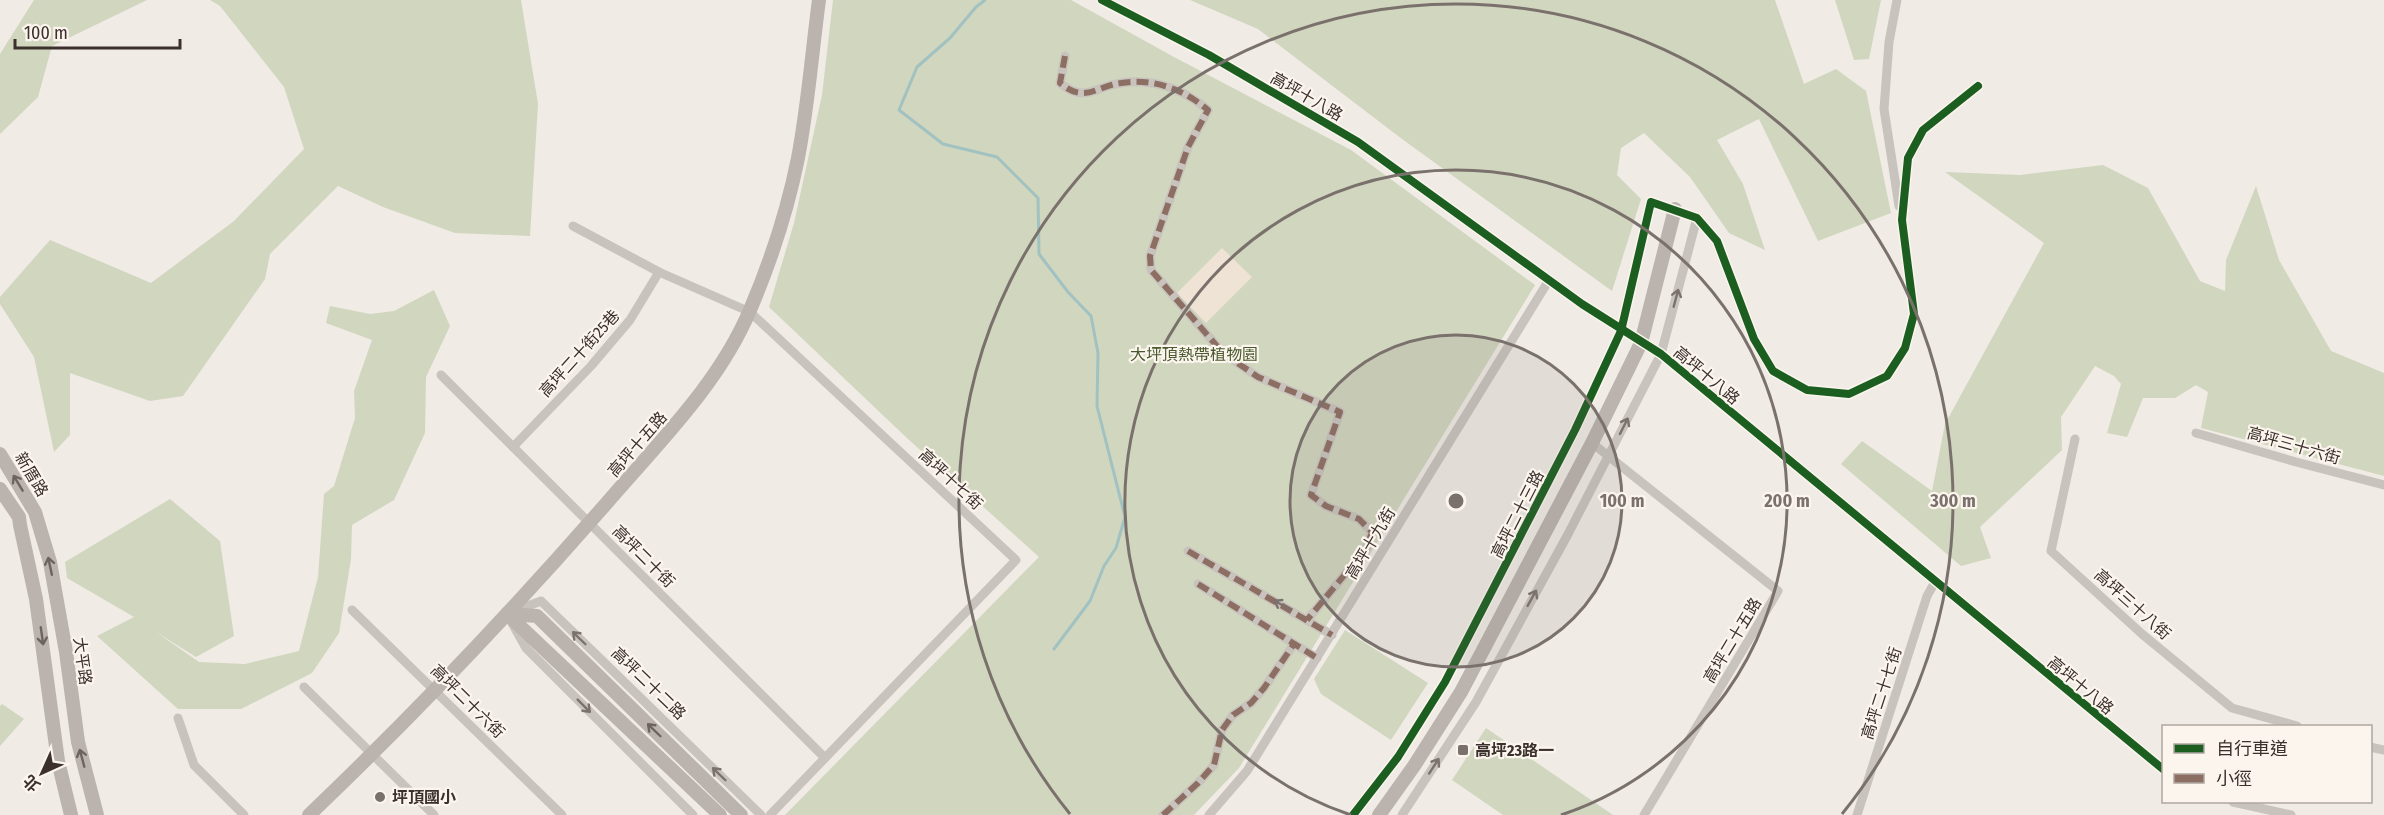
<svg xmlns="http://www.w3.org/2000/svg" width="2384" height="815" font-family="'Fira Sans Condensed','Noto Sans TC',sans-serif">
<rect width="100%" height="100%" fill="#f0ebe5"/>
<g fill="#d1d6bf">
<polygon points="34,0 147,0 52,46 38,97 0,134 0,54"/>
<polygon points="210,0 521,0 538,104 530,236 455,233 383,207 338,186 270,254 265,279 183,396 150,401 70,373 70,435 54,452 34,357 0,304 0,297 50,240 151,283 234,221 304,149 284,87 220,6"/>
<polygon points="833,0 1071,0 1174,57 1351,150 1535,285 1239,768 1194,815 785,815 1039,557 908,439 769,307 794,223 822,95"/>
<polygon points="1190,0 1775,0 1804,84 1836,69 1866,91 1891,213 1818,241 1759,119 1717,140 1743,184 1765,250 1729,233 1690,177 1644,133 1621,148 1617,175 1641,199 1612,291 1402,139 1258,29"/>
<polygon points="1835,0 1881,0 1869,59 1854,60"/>
<polygon points="2103,165 2148,188 2200,281 2225,291 2226,260 2256,186 2279,260 2331,351 2384,373 2384,476 2201,428 2208,392 2196,385 2175,398 2143,398 2127,437 2107,433 2121,384 2114,376 2095,366 2061,417 2062,450 1980,527 1991,558 1961,566 1841,464 1862,441 1932,491 1945,424 2044,243 1945,172 2020,175"/>
<polygon points="434,290 450,326 426,377 425,433 394,500 352,525 351,559 339,633 312,673 241,709 178,709 97,636 134,617 67,578 65,562 170,499 220,541 234,636 196,657 156,632 199,662 245,664 299,651 318,577 324,494 334,486 355,418 354,391 372,340 326,323 330,306 370,314 394,311"/>
<polygon points="1345,630 1428,683 1391,740 1321,694 1314,679"/>
<polygon points="2,704 24,719 0,746 0,706"/>
<polygon points="1486,728 1613,815 1503,815 1452,780"/>
</g>
<polygon fill="#eee3d5" points="1222,248 1252,277 1206,323 1177,293"/>
<g fill="none" stroke-linecap="round" stroke-linejoin="round">
<polyline stroke="#a1c2c1" stroke-width="3" points="985,0 976,7 950,38 917,67 899,110 943,144 997,157 1038,198 1039,254 1068,292 1091,316 1098,353 1097,406 1125,517 1116,548 1104,566 1090,601 1054,649"/>
<g stroke="#c9c3be" stroke-width="9">
<polyline points="1102,0 1209,55 1358,142 1582,304 1661,354 2164,770"/>
<polyline points="1897,0 1889,42 1884,109 1899,206"/>
<path d="M1065 56 1060 83C1085 104 1096 86 1121 83 1154 78 1183 89 1208 110L1188 147 1150 256 1151 270 1223 353 1258 377 1340 412 1311 495 1326 506 1359 519 1372 532 1366 549 1307 620"/>
<polyline points="573,226 659,272 750,312 1016,560 770,815"/>
<polyline points="441,375 825,758"/>
<polyline points="2196,433 2296,462 2384,485"/>
<polyline points="2075,439 2051,551 2142,634 2232,708 2297,726"/>
<polyline points="1592,443 1778,591 1644,815"/>
<polyline points="513,447 591,366 630,320 659,272"/>
<polyline points="1188,551 1332,635"/>
<polyline points="1198,584 1317,658"/>
<polyline points="352,610 562,815"/>
<polyline points="512,612 541,601 761,815"/>
<polyline points="512,623 526,648 693,815"/>
<polyline points="304,687 434,815"/>
<polyline points="178,718 194,765 244,815"/>
<polyline points="2370,747 2384,750"/>
<polyline points="2233,802 2291,815"/>
<polyline points="1163,815 1198,783 1214,765 1222,730 1233,715 1251,703 1264,688 1294,644"/>
<polyline points="1209,815 1247,771 1549,280"/>
<polyline points="1353,815 1398,757 1445,682 1575,430 1621,331 1651,202 1697,218 1717,241 1754,339 1773,371 1807,390 1849,394 1887,376 1905,348 1914,314 1902,220 1908,158 1923,130 1978,86"/>
<polyline points="1402,815 1476,702 1567,536 1661,354 1697,218"/>
<polyline points="1857,815 1927,596 1935,582"/>
</g>
<g stroke="#bab3ae" stroke-width="14">
<polyline points="0,454 35,512 50,562 66,652 78,742 97,815"/>
<polyline points="0,489 19,517 20,525 36,599 58,761 71,815"/>
<polyline points="507,614 537,616 741,815"/>
<polyline points="507,614 720,815"/>
<path d="M309 815C417 712 520 603 618 490 666 435 721 379 750 310 770 263 788 208 798 158 808 106 812 52 819 0"/>
<polyline points="1379,815 1414,766 1461,692 1592,443 1641,343 1675,209"/>
</g>
<g stroke="#8d6e63" stroke-width="6" stroke-dasharray="12 6" stroke-linecap="butt">
<path d="M1065 56 1060 83C1085 104 1096 86 1121 83 1154 78 1183 89 1208 110L1188 147 1150 256 1151 270 1223 353 1258 377 1340 412 1311 495 1326 506 1359 519 1372 532 1366 549 1307 620"/>
<polyline points="1188,551 1332,635"/>
<polyline points="1198,584 1317,658"/>
<polyline points="1163,815 1198,783 1214,765 1222,730 1233,715 1251,703 1264,688 1294,644"/>
</g>
<g stroke="#fbf5ee" stroke-width="11">
<g id="cycleway">
<polyline points="1102,0 1209,55 1358,142 1582,304 1661,354 2164,770"/>
<polyline points="1353,815 1398,757 1445,682 1575,430 1621,331 1651,202 1697,218 1717,241 1754,339 1773,371 1807,390 1849,394 1887,376 1905,348 1914,314 1902,220 1908,158 1923,130 1978,86"/>
</g>
</g>
<use href="#cycleway" stroke="#1b5e20" stroke-width="8"/>
</g>
<defs><path id="oneway-shaft" d="M-6 0H5M1.5-3L5.5 0L1.5 3" fill="none" stroke-width="1.6" stroke-linecap="round" stroke-linejoin="round" transform="scale(1.5)"/></defs>
<g stroke="#7b726d">
<use href="#oneway-shaft" transform="translate(1676 298) rotate(-75)"/>
<use href="#oneway-shaft" transform="translate(1624 426) rotate(-63)"/>
<use href="#oneway-shaft" transform="translate(1532 598) rotate(-61)"/>
<use href="#oneway-shaft" transform="translate(1282 605) rotate(-150)"/>
<use href="#oneway-shaft" transform="translate(579 638) rotate(-136)"/>
<use href="#oneway-shaft" transform="translate(584 706) rotate(45)"/>
<use href="#oneway-shaft" transform="translate(1434 766) rotate(-57)"/>
<use href="#oneway-shaft" transform="translate(719 774) rotate(-136)"/>
</g>
<g stroke="#6e645f">
<use href="#oneway-shaft" transform="translate(18 483) rotate(-121)"/>
<use href="#oneway-shaft" transform="translate(50 566) rotate(-102)"/>
<use href="#oneway-shaft" transform="translate(42 636) rotate(82)"/>
<use href="#oneway-shaft" transform="translate(654 730) rotate(-136)"/>
<use href="#oneway-shaft" transform="translate(82 758) rotate(-105)"/>
</g>
<circle cx="1456" cy="501" r="166" fill="#7a716c" fill-opacity=".12"/>
<g fill="none" stroke="#7a716c" stroke-width="3">
<circle cx="1456" cy="501" r="166"/>
<path d="M1351 815A331 331 0 1 1 1561 815"/>
<path d="M1070 814A497 497 0 1 1 1842 814"/>
</g>
<g fill="#7a716c" stroke="#fbf5ee" stroke-width="2">
<rect x="1457" y="744" width="12" height="12" rx="3"/>
<circle cx="380" cy="797" r="6"/>
</g>
<g text-anchor="middle" stroke-width="4.5" stroke-linejoin="round" paint-order="stroke">
<g font-size="16" fill="#3b302b" stroke="#fbf5ee">
<text transform="translate(1307 96) rotate(30)" y="6">高坪十八路</text>
<text transform="translate(579 353) rotate(-48)" y="6">高坪二十街25巷</text>
<text transform="translate(1707 375) rotate(40)" y="6">高坪十八路</text>
<text transform="translate(637 444) rotate(-49)" y="6">高坪十五路</text>
<text transform="translate(2294 445) rotate(16)" y="6">高坪三十六街</text>
<text transform="translate(32 474) rotate(59)" y="6">新厝路</text>
<text transform="translate(951 479) rotate(43)" y="6">高坪十七街</text>
<text transform="translate(1517 514) rotate(-63)" y="6">高坪二十三路</text>
<text transform="translate(1370 543) rotate(-59)" y="6">高坪十九街</text>
<text transform="translate(644 556) rotate(45)" y="6">高坪二十街</text>
<text transform="translate(2133 604) rotate(42)" y="6">高坪三十八街</text>
<text transform="translate(1732 640) rotate(-59)" y="6">高坪二十五路</text>
<text transform="translate(83 661) rotate(82)" y="6">大平路</text>
<text transform="translate(649 683) rotate(44)" y="6">高坪二十二路</text>
<text transform="translate(2081 685) rotate(40)" y="6">高坪十八路</text>
<text transform="translate(1881 693) rotate(-72)" y="6">高坪二十七街</text>
<text transform="translate(468 701) rotate(45)" y="6">高坪二十六街</text>
</g>
<g font-size="16" fill="#4a5a2e" stroke="#fbf5ee">
<text x="1194" y="360">大坪頂熱帶植物園</text>
</g>
<g font-size="16" font-weight="bold" fill="#3b302b" stroke="#fbf5ee" text-anchor="start">
<text x="1475" y="756">高坪23路一</text>
<text x="392" y="803">坪頂國小</text>
</g>
</g>
<circle cx="1456" cy="501" r="9" fill="#7a716c" stroke="#fbf5ee" stroke-width="3"/>
<g font-size="18" text-anchor="middle" font-weight="bold" fill="#7a716c" stroke="#fbf5ee" stroke-width="4.5" stroke-linejoin="round" paint-order="stroke">
<text x="1622" y="507">100 m</text>
<text x="1787" y="507">200 m</text>
<text x="1953" y="507">300 m</text>
</g>
<rect x="2162" y="725" width="210" height="78" fill="#fbf5ee" stroke="#aea6a0" stroke-width="1.5"/>
<rect x="2174" y="744" width="30" height="9" fill="#1b5e20" stroke="#aea6a0" stroke-width="1.5"/>
<text x="2216" y="755" font-size="18" fill="#3b302b">自行車道</text>
<rect x="2174" y="774" width="30" height="9" fill="#8d6e63" stroke="#aea6a0" stroke-width="1.5"/>
<text x="2216" y="785" font-size="18" fill="#3b302b">小徑</text>
<g transform="translate(42 773) rotate(225)" stroke="#fbf5ee" stroke-width="4.5" paint-order="stroke">
<path d="M0-4.5L10 22L0 15L-10 22Z" fill="#3b302b"/>
<text y="-9" font-size="16" font-weight="bold" text-anchor="middle" fill="#3b302b">北</text>
</g>
<path d="M15 39v9h165v-9" fill="none" stroke="#3b302b" stroke-width="3"/>
<text x="24" y="39" font-size="18" fill="#3b302b" stroke="#fbf5ee" stroke-width="4.5" paint-order="stroke">100 m</text>
</svg>
